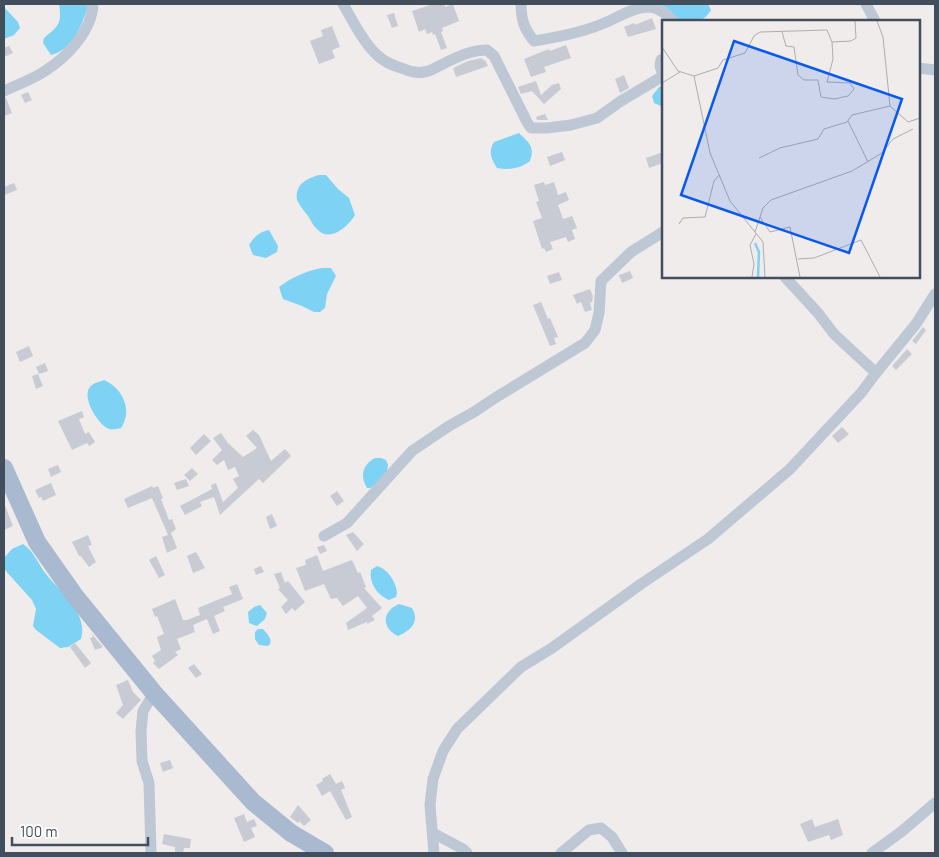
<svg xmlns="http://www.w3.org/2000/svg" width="939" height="857" font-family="Barlow,sans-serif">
<rect width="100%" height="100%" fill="#f0ecec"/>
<g fill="#7ed2f4">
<path d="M59 4H89C82 24 74 49 51 55L43 43 44 38C59 26 62 23 59 4Z"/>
<path d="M659 4H708L711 10C702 25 692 21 676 21 672 13 668 7 659 4Z"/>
<polygon points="4,7 18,22 20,28 14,35 4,39"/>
<polygon points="663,86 663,107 654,103 652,96 659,87"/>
<path d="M519 133C529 143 535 146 530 161 519 169 510 170 497 168 491 158 488 152 494 142Z"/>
<path d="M319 175H326L338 189 349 198 355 215C348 227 329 243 317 229 313 226 311 220 308 216 304 211 300 206 297 200 295 184 306 179 319 175Z"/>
<path d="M269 230 278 246 277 252 266 258 253 255 249 245C254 237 259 232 269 230Z"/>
<path d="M322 268H331L336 276 327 294 325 308 320 312H314L302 306 283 299 279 287C292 277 306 271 322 268Z"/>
<path d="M104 380C123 388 133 411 121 428 117 429 112 430 109 429 98 425 81 397 90 387 93 383 99 382 104 380Z"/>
<path d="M375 458H381L386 460 388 465 387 473 371 488H367C360 476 362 465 375 458Z"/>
<path d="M23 544C34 551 38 564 46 574 60 592 89 614 81 639L68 647 60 648 36 630 33 626 36 609 32 600 4 569V558L12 549Z"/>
<path d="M377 566C388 569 396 582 397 593L396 597 389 600C377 595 369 583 371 570Z"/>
<path d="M399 604 412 608C420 622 411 630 398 636 381 628 382 611 399 604Z"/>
<polygon points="260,605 267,613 265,619 257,626 249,623 248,612 254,607"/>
<path d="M258 629H263C267 634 272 638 270 644L268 646 259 645 255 639V632Z"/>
</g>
<g fill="#c8cbd3">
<polygon points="433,4 444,4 445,7 453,4 459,21 442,28 443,31 441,32 447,48 441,50 435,34 433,35 432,32 427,34 425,29 419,32 412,11"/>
<polygon points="394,13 398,26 392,28 387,15"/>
<polygon points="652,18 656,29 628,37 624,27 634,23 635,25"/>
<polygon points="332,26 340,47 332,50 335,58 319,64 310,41 323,36 321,30"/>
<polygon points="566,45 571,58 544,67 546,72 531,77 524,59 549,49 550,51"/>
<polygon points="9,46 13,53 4,57 4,48"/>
<polygon points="482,58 483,60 485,60 488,66 456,77 453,68 468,61"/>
<polygon points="624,75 629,88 620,93 615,79"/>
<polygon points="536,81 541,95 552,85 559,83 561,89 544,104 532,91 521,94 518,87"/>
<polygon points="28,92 32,100 25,103 21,95"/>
<polygon points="4,98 6,98 12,113 4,116"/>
<polygon points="545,114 548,120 537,120 536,117"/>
<polygon points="562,152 565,160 550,166 547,157"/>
<polygon points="663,152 663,163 649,168 646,158"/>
<polygon points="544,182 545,185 554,182 558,195 566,192 569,200 558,205 563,219 572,216 577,228 572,230 575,239 568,242 566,237 550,242 553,249 546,252 544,248 542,249 533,221 542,218 536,202 539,201 534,185"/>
<polygon points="14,183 17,190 4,195 4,187"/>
<polygon points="630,271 633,278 622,283 619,275"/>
<polygon points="559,272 562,280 550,284 547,276"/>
<polygon points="590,289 593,296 592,302 590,303 592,310 585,312 581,302 577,304 573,295"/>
<polygon points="541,302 548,319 550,318 558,337 554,338 556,344 550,346 533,305"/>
<polygon points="923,327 926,330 916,344 912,341"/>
<polygon points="29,346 33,356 20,362 16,352"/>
<polygon points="907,349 912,354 896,370 892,366"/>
<polygon points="45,363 48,371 39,374 36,367"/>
<polygon points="38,374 43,386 36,389 32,376"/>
<polygon points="82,411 84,417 79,419 85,434 89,432 95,442 89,446 87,443 72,450 58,421"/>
<polygon points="842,427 849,434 838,443 832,436"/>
<polygon points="253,430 259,435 271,461 285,449 291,456 263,483 259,479 220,515 214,497 200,502 202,506 185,515 180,506 212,489 211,485 216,483 223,502 238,488 233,479 239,476 235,467 228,470 224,460 217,465 212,460 222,450 213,438 221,433 228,443 243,457 257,448 246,436"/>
<polygon points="204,434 211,441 196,455 190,448"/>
<polygon points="58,465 61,472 51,477 48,469"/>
<polygon points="192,468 198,474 190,481 184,475"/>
<polygon points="186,479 189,486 177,490 174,483"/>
<polygon points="51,483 56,495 43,501 41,497 39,498 35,490"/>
<polygon points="152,486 153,488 158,486 163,498 161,499 169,520 172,519 176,529 171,533 177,548 167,553 162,537 168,535 152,498 128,508 124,499"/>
<polygon points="337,491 344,501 337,506 330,496"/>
<polygon points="4,503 13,526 4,530"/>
<polygon points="272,514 277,526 270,529 266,517"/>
<polygon points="353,532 364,544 357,551 346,535"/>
<polygon points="88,535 92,545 88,546 96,562 89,567 81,556 79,556 72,542"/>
<polygon points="324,545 327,551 320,554 317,547"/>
<polygon points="196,552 205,568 193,573 187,556"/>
<polygon points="317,555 323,571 352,560 358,573 360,572 366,587 364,588 382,608 372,616 375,620 367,624 367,622 348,630 346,623 367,608 358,596 343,606 337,598 331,599 324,584 305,591 296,568 306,565 305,560"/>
<polygon points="156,556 165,575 159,578 149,560"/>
<polygon points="261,566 264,572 256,575 254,569"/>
<polygon points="281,572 285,583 288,581 305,602 295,611 292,608 286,614 281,607 288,600 278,589 280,588 274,574"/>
<polygon points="237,584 243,599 223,607 225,611 214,616 220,631 213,634 207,619 193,625 195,632 177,639 181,649 175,652 178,655 159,669 153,663 155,661 152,656 161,650 157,637 164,634 157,616 155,617 152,609 175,599 183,620 187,620 200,615 198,608 232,594 229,587"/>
<polygon points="91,633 103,647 95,650 90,638 93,637"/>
<polygon points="75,643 91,663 85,668 70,647"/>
<polygon points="194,664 202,674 196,678 188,668"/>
<polygon points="128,680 133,692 141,700 123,719 116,713 123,705 116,685"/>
<polygon points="170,760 173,768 163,772 160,763"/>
<polygon points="330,774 336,784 342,781 345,788 341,790 352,817 346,820 330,791 322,796 316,785 323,781 322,779"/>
<polygon points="298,805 311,820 304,826 299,821 298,823 290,817"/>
<polygon points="244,814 247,822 254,819 257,826 251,828 255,837 244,842 234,818"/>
<polygon points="812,819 815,827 838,819 843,835 831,840 829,835 808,842 800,824"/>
<polygon points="164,834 191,839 190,848 184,848 183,853 175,853 175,847 162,844"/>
</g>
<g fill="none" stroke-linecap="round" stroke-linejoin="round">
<g stroke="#bec7d4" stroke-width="11">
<path d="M343 4C353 21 363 42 377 55 384 62 394 66 404 69 413 73 424 74 433 69 450 61 467 50 487 50L494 56 527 122 531 128H547L571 125 597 118 621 101 663 76"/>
<path d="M521 4C521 19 524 29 534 41 557 37 580 33 602 24 617 18 633 7 650 7 659 8 668 15 673 21"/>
<polyline points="866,4 875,21"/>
<polyline points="663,59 661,60 660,66 663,74"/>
<polyline points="918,68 935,70"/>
<path d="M4 91C17 85 33 79 45 71 67 57 92 31 93 4"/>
<polyline points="784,276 818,313 834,334 876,373"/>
<polyline points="324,536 347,523 412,451 449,426 474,412 495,398 585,343 595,330 599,313 601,281 631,252 663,232"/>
<polyline points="433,833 463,849 467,853"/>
<polyline points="151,853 149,783 142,761 141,731 143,711 154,693"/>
<polyline points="434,853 430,805 433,779 443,751 457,729 521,667 552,648 641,584 708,539 790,469 861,393 876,373 916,324 935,294"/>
<polyline points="561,853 589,830 601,828 612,837 622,853"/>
<polyline points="872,853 901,832 935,803"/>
</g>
<polyline stroke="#a9b9cf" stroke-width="18" points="4,468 37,542 75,596 154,693 253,802 291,833 325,853"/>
</g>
<g transform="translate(662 20)">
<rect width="258" height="258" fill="#f0ecec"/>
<path fill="none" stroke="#7ed2f4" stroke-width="2.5" d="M93 223 97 232 96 257"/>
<path fill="none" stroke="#abadb2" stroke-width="1" d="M215 1 221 17 228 86 246 102 258 98M120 12 124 26 132 27 136 55 142 60H156L159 77 172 79 186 76 192 69 188 63 165 62 171 39 170 22M0 27 16 51 32 56 48 133 68 181 101 222 103 257M32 56 56 48 61 40 83 33 92 16 98 12 165 10 170 22 189 21 194 18 193 1M0 63 18 52M186 101 206 142M97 138 118 128 156 119 162 109 185 102 190 95 228 86M98 197 108 212 128 207 138 257M17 204 21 198 43 197 52 161 57 155M93 212 101 188 109 180 190 151 220 133 231 119 251 109M136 239 152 238 199 220 218 257M90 257 92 244 88 225 94 214"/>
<path fill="#0759ef" fill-opacity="0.15" stroke="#0759ef" stroke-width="2.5" d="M72 21 240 79 187 233 19 175Z"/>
<rect width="258" height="258" fill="none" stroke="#434e5c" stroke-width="2.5"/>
</g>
<rect width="939" height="857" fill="none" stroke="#434e5c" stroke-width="10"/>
<path d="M12 837v8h136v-8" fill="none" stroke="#434e5c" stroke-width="2.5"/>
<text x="20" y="837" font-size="15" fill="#434e5c" stroke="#ffffff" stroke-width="4" paint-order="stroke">100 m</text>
</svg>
